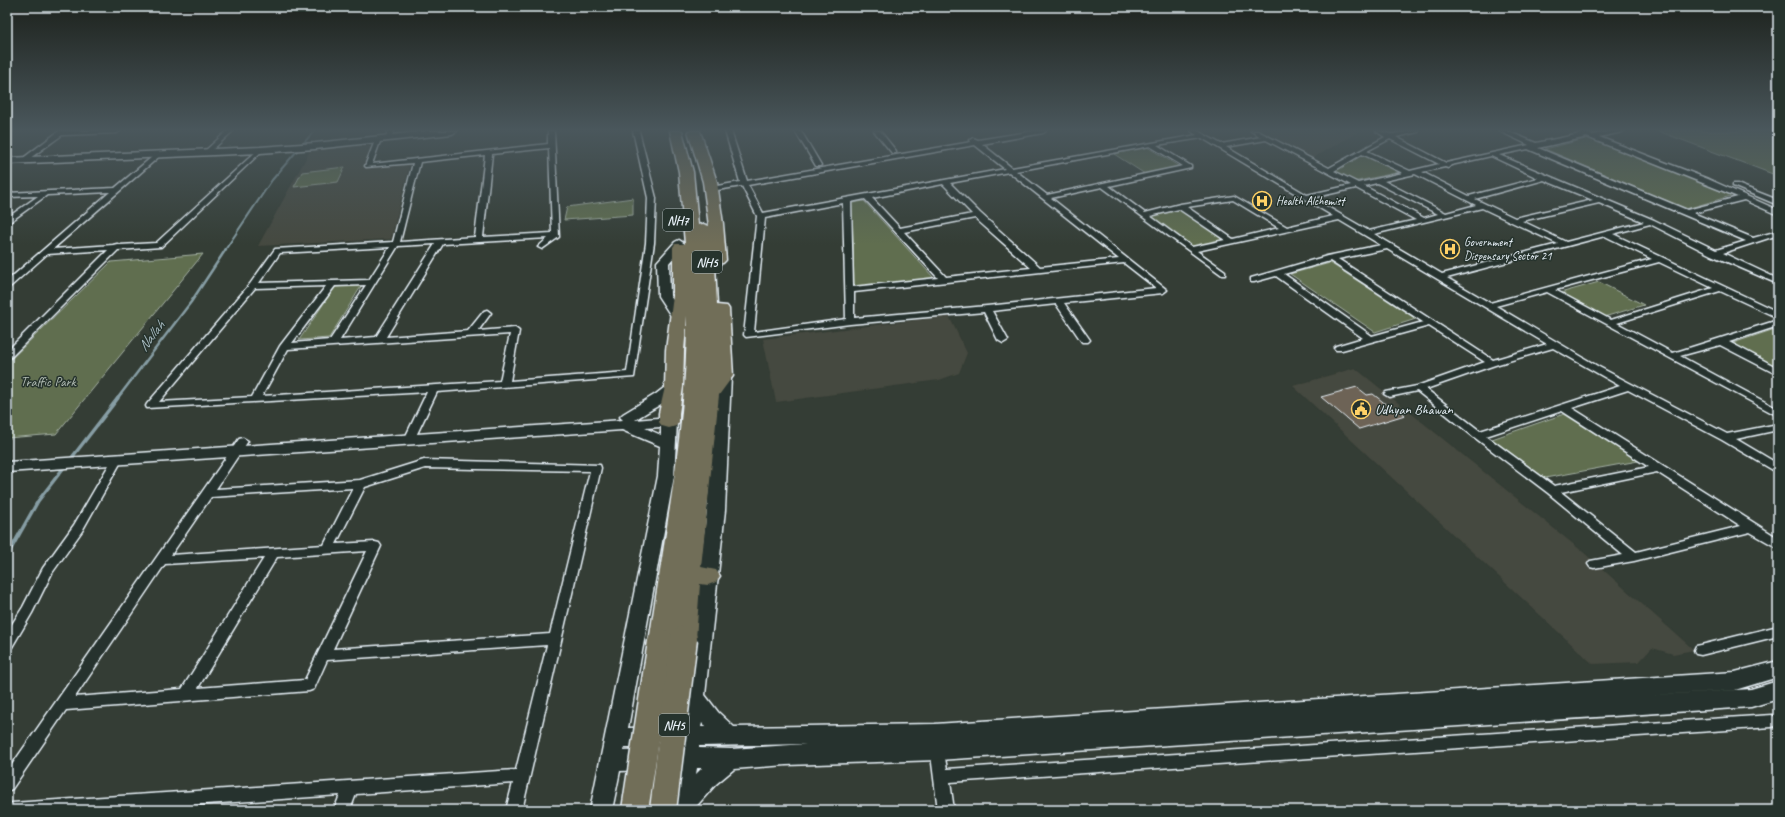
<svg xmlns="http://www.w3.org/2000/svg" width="1785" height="817" font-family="Caveat,sans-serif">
<rect width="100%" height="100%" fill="#343d35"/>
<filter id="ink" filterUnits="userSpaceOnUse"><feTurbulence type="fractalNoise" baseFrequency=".025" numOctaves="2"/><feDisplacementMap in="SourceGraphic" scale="8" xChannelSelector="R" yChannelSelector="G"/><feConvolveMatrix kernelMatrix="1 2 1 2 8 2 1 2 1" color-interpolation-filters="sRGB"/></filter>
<g filter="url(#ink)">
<g fill="#45483f">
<polygon points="1270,131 1360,131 1313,158 1266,133"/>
<polygon points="372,142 364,168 410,164 391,239 258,246 311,149"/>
<polygon points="949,316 967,353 959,373 939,380 776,402 763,339"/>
<polygon points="1355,368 1583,552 1694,650 1673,654 1652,648 1639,662 1593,664 1293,386"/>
</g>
<g fill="#606e4f" stroke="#a4b0a4">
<polygon points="1658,131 1778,131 1778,176"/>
<polygon points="1590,138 1734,195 1686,209 1545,149"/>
<polygon points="1147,147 1180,167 1145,174 1114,154"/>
<polygon points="1363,154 1400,172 1353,182 1334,171"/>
<polygon points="345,167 338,182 294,187 302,172"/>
<polygon points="633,198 633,215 564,220 567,207"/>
<polygon points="864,201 934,278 854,287 852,203"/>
<polygon points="1180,209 1225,241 1193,248 1149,216"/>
<polygon points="203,254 56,434 7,438 7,363 111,262"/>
<polygon points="1330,263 1416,319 1375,332 1290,274"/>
<polygon points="1599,282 1644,305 1604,317 1560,293"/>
<polygon points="362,285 329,338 299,340 335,287"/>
<polygon points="1778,328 1778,369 1730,344"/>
<polygon points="1564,414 1638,461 1545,478 1492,439"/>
</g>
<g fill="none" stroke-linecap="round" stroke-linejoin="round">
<polyline stroke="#879ea5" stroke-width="2" points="225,250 272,180 314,131"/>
<polyline stroke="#879ea5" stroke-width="2.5" points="117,399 191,302 226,249"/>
<g stroke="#879ea5" stroke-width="3.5">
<polyline points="70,460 118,398"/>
<polyline points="7,556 38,501 65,466"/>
</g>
</g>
<polygon fill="#6d6357" stroke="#e8f1f8" points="1357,387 1367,395 1373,394 1392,409 1396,408 1405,415 1359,429 1321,397"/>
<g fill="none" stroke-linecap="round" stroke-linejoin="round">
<g stroke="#e8f1f8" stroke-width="3">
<g id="street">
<polygon points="59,131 120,131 117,133 62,135 26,161 22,161 22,159"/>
<polygon points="227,131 233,131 210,152 206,152 206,150"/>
<polygon points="388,131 394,131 391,138 386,137"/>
<path d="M548 131H554L559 237 542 249 538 247 548 238 443 244 386 337 468 331 484 311 487 310 491 313 478 331 515 328 519 331 510 381 627 372 646 243 648 198 633 131H639L656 198 654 243 634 377 437 392 414 440 409 443 404 440 427 392 147 408 146 406 147 404 250 284 275 249 393 242 413 163 366 167 365 166 376 138 381 139 372 164 548 144ZM549 148 552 233 483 237 492 154ZM485 155 475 237 400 242 420 162ZM435 244 376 337 340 340 398 246ZM390 247 369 280 259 283 280 253ZM366 285 330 340 292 343 335 286ZM326 286 280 346 252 397 159 402 255 288ZM510 334 500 381 262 396 288 349Z"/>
<path d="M725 131H731L747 181 971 142 970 140 973 138 978 140 1034 131H1046L1043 133 982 144 1012 168 1197 135 1191 131H1198L1221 144 1261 137 1251 131H1258L1329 168 1385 137 1376 131C1382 131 1387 134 1392 134 1401 133 1410 131 1419 131L1418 132 1396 137 1446 163 1529 145 1499 131H1507L1536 143 1580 134 1579 133 1582 131 1592 135 1612 131H1623L1622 132 1599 137 1708 179 1778 210V215L1744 200 1693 213 1753 238 1778 231V235L1723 253 1778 279V284L1711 255 1650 224 1613 234 1778 312V318L1720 291 1617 323 1673 353 1778 320V326L1729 342 1778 368V375L1720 345 1680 356 1778 409V416L1547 292 1496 306 1599 367 1727 434 1778 424V430L1736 439 1778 464V473L1722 440 1628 390 1572 408 1778 538V548L1750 532 1634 561 1594 568 1590 567 1588 564 1590 561 1623 555 1548 493 1474 437 1417 391 1389 397 1384 394 1386 392 1417 386 1485 362 1429 326 1342 350H1336L1334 348 1336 346 1363 338 1276 276 1254 282H1251V278L1327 256 1381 245 1339 220 1197 251 1225 271V275H1222L1102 187 1051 198 1167 290 1163 293 1064 303 1090 340 1088 342H1082L1056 304 992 311 1008 340 1003 343 998 340 984 312 850 324 746 337 744 335 757 216 742 186 711 191 707 189 711 187 740 182ZM1587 137 1738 197 1687 210 1538 148ZM1202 138 1333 216 1287 227 1234 196 1180 204 1145 213 1109 186 1191 168V166L1157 145ZM1390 139 1439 164 1410 171 1367 151ZM1266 140 1351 185 1307 195 1226 147ZM975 145 1005 169 763 213 748 185ZM1150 146 1183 166 1047 195 1016 171ZM1528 149 1746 241 1716 250 1654 220 1499 155ZM1362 154 1403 173 1358 183 1334 171ZM1491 156 1538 178 1469 196 1422 172 1445 167 1448 168 1451 165ZM1009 172 1119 259 1040 267 980 213 950 183ZM1415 174 1476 205 1446 213 1384 181ZM1544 180 1593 200 1515 218 1475 199ZM1377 183 1438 214 1424 218 1364 186ZM943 184 972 214 900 228 872 198ZM1356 188 1416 220 1369 231 1312 198ZM865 199 938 278 853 287 851 202ZM1233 200 1279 228 1233 239 1187 207ZM843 203 846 319 754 332 765 218ZM1599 203 1644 222 1566 242 1522 221ZM1482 208 1558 244 1442 274 1374 234ZM1179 209 1225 240 1192 247 1150 216ZM975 218 1031 268 946 277 904 232ZM1605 236 1652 259 1490 303 1447 278ZM1387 249 1547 344 1493 360 1338 259ZM1330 261 1423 322 1372 336 1284 274ZM1659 262 1713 288 1611 320 1555 290ZM1124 263 1156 288 987 306 854 318V292ZM1553 348 1620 386 1480 431 1426 389 1495 365ZM1562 411 1649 467 1554 486 1486 436ZM1657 472 1741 526 1636 552 1561 492Z"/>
<polygon points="795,131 801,131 821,165 820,166 816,166"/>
<polygon points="874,131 880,131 896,151 896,153 892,153"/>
<polygon points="260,148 263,150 262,151 161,247 118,250 10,358 7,359 7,351 108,250 47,254 10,287 7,288 7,281 110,192 47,195 7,224 7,218 38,196 7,197 7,193 115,188 158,152 162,152 162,154 53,249 113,245 117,244 120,245 156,243"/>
<polygon points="1733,184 1737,184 1778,200 1778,205 1733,186"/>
<path d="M243 438 248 441 216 489 360 480 424 460 600 465 601 468 522 810H506L513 783 356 794 350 810H334L340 795 119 810H7V805L12 803 516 770 547 645 327 660 314 689 309 691 66 710 12 789 7 791V772L239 439ZM425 468 590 471 550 634 333 649 381 546 379 543 375 542 336 544 365 487ZM353 488 324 545 171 555 211 497ZM367 551 305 680 198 688 277 557ZM264 558 182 689 75 697 165 564Z"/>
<polygon points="117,456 122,460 82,531 52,573 32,613 12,647 7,648 7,632 23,607 43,568 74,525 113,458"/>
<polygon points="1778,626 1778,636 1701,655 1696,654 1694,650 1696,646 1701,645"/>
<polygon points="1772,715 1778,719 1777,725 1772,727 950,782 954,810 938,810 930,747 932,742 937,741 942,742 947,769"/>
</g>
</g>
<g stroke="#e8f1f8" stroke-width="3">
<g id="secondary">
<polygon points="428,131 457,131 452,134 315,149 260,153 7,164 7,158 260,147 315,143"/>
<polygon points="679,240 685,244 669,263 670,296 685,316 683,319 673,319 658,296 657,262 675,242"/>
<path d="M724 372 729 373 731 376 725 510 705 695 718 712 734 727 935 724 1735 672 1778 661V677L1735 690 1553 702 1751 689 1778 681V699L1751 707 938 760 786 765 734 769 716 784 693 810H670L675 769 620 771 612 810H590L658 476 660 446 622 430 7 472V462L623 420 620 417 623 414 656 394 669 384 674 383 679 384 681 387C671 401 649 410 635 420L669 417 674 419 677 422 674 476 628 728 680 727 707 510 717 376 719 373ZM661 427V435L645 428ZM702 723 705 727H701ZM806 744 731 749 699 748V746ZM624 747H678L677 749 623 751ZM697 768H702L696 774Z"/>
</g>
</g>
<g stroke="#e8f1f8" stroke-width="3">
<path id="highway" d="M670 131H682L693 172 698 225 703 224 709 226 703 182 688 131H700L717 182 723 224 726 260 723 263 715 264 717 305 727 306 729 309 733 376 719 395 701 567 716 570 720 576 716 582 708 585 700 584 696 639 693 646 684 649 675 646 673 642 670 649 661 652 652 649 649 642C665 534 687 425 687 316L684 350 683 387 679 413V422L676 426 669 428 662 426 659 422V413L665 387 666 350 673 296V247L675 244H685L679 172Z"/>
</g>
<use href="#street" fill="#26332d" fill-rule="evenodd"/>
<use href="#secondary" fill="#26332d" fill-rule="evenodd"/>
<use href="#highway" fill="#716e59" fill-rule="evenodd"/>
<g stroke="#e8f1f8" stroke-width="29" stroke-linecap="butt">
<g id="highway-bridge">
<polyline points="635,810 661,642"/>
<polyline points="663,810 684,639"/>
</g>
</g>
<use href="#highway-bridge" stroke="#716e59" stroke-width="26"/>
</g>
</g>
<linearGradient id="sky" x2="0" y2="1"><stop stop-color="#1d221d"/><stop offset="0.53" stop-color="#4a575c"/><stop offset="1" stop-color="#4a575c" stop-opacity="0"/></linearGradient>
<rect width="1785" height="245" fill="url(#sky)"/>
<defs>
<g id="hospital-ring" transform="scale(1)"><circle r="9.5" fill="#26332d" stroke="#ffd166" stroke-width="1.5"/><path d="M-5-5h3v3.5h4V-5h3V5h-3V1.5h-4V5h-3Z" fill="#ffd166"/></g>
<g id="civic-ring" transform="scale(1)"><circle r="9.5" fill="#26332d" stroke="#ffd166" stroke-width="1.5"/><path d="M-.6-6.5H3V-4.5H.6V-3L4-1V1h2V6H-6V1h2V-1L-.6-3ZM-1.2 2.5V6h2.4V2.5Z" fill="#ffd166"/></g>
</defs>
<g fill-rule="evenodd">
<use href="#hospital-ring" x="1262" y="201"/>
<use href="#hospital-ring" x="1450" y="249"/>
<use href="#civic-ring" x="1361" y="409"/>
</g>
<g text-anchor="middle" stroke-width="3" stroke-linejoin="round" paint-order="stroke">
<g font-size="12" fill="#e8f1f8" stroke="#26332d" text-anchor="start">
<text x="1276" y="205">Health Alchemist</text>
<text x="1464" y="246">Government<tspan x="1464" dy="14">Dispensary Sector 21</tspan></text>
</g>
<g fill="#26332d" stroke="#aeb8bb" stroke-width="1">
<rect x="663" y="209" width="30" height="22" rx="3"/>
<rect x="692" y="251" width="30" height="22" rx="3"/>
<rect x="659" y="714" width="30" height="22" rx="3"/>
</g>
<g font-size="13" font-weight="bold" fill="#e8f1f8">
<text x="678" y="225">NH7</text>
<text x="707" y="267">NH5</text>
<text x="674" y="730">NH5</text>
</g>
<g font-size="14" fill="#b2bdb4" stroke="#26332d">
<text x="48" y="386">Traffic Park</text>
</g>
<g font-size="14" fill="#e8f1f8" stroke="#26332d" text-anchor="start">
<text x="1375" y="414">Udhyan Bhawan</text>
</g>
<g font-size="15" font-style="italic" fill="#a7bac0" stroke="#26332d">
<text transform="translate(151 336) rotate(-53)" y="5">Nallah</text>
</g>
</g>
<rect width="1785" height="817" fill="none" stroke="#26332d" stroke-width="24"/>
<rect x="12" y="12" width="1761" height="793" fill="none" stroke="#e8f1f8" stroke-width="1.5" filter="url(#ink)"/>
</svg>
